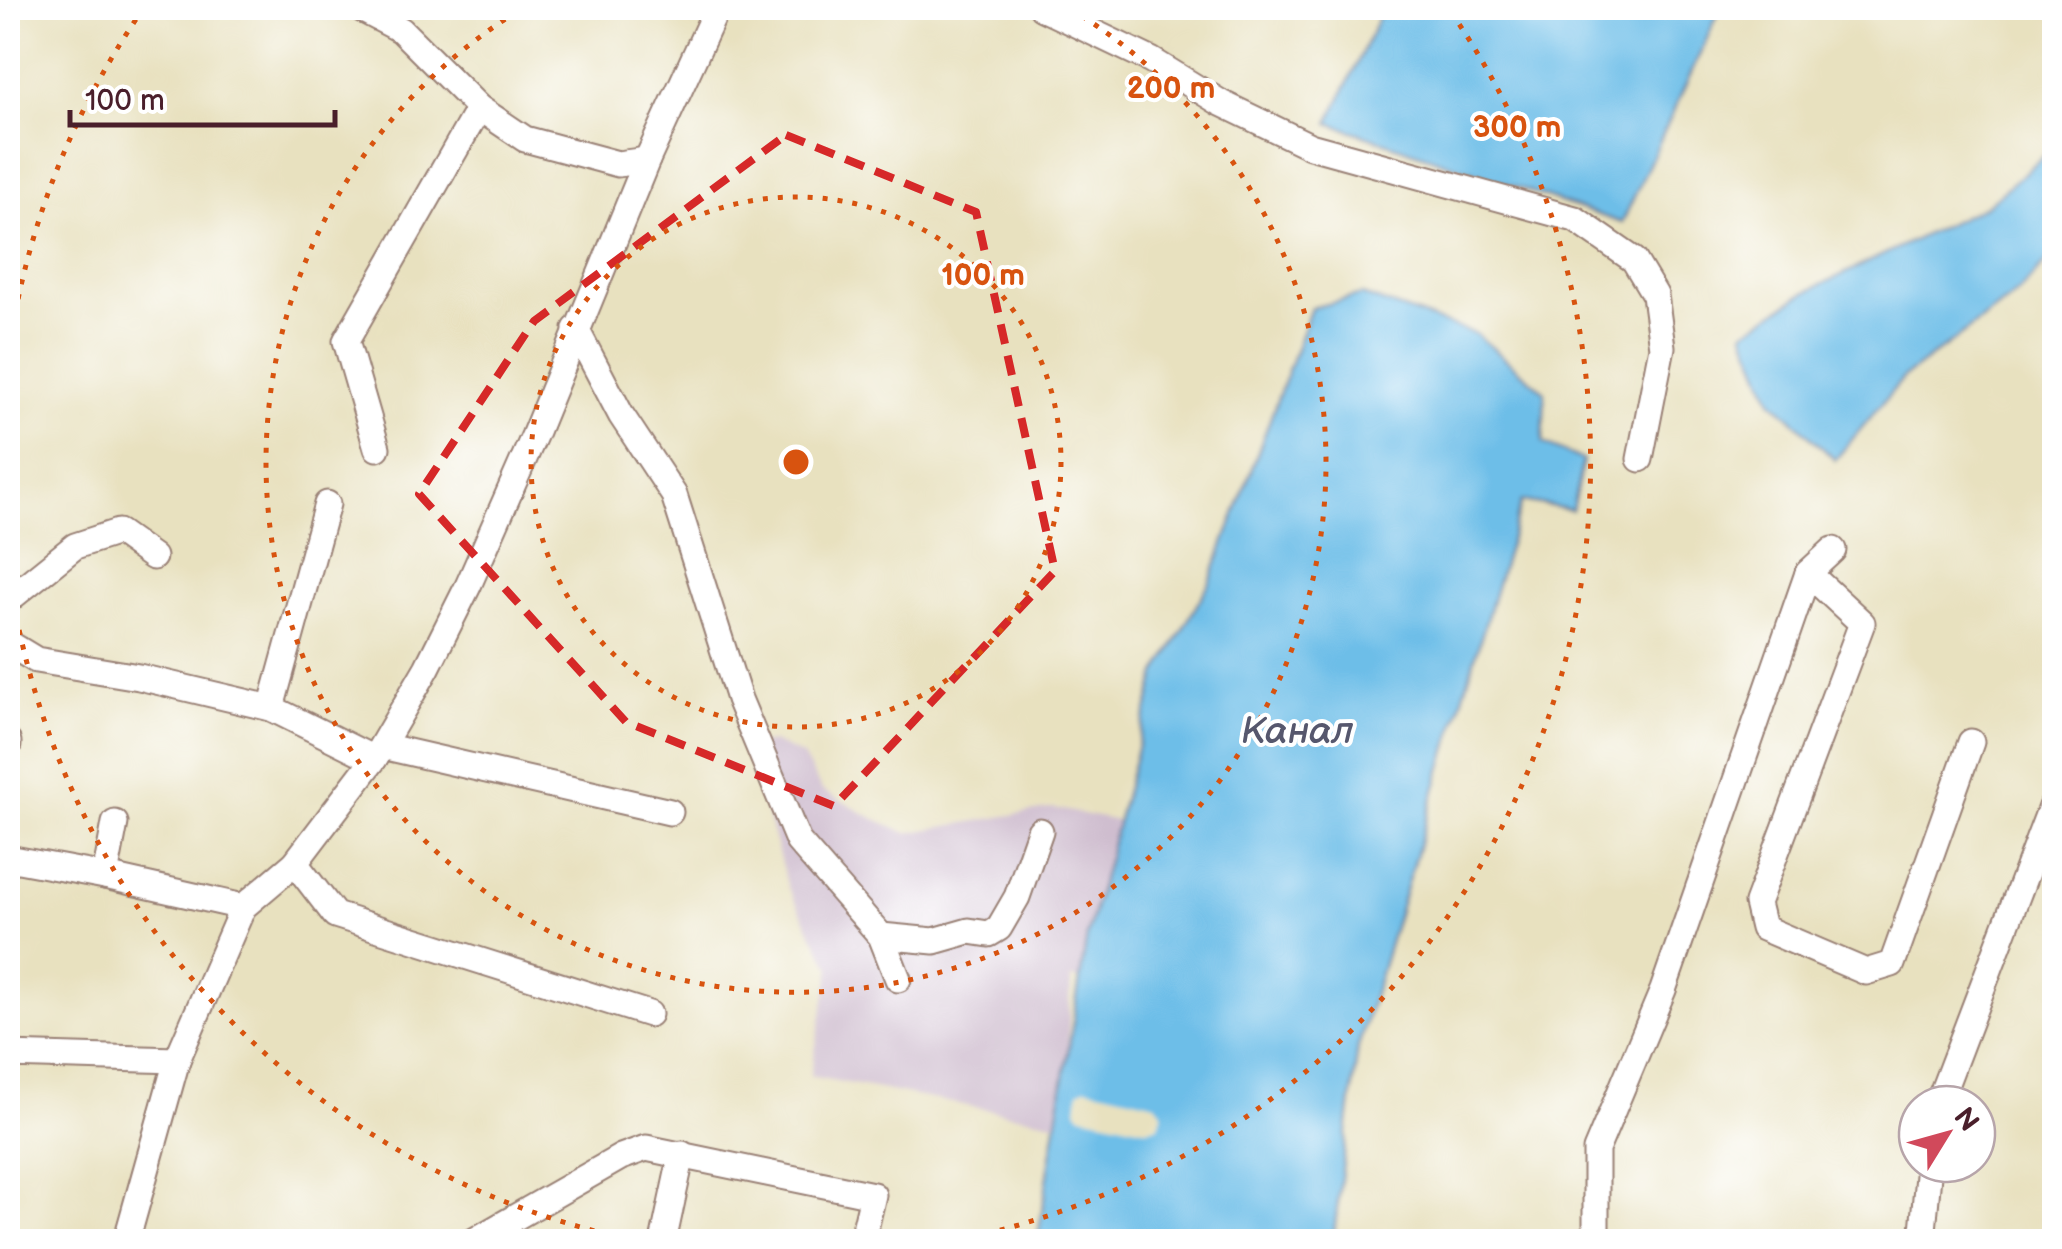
<svg xmlns="http://www.w3.org/2000/svg" width="2062" height="1249" font-family="'Balsamiq Sans',sans-serif">
<rect width="100%" height="100%" fill="#fff"/>
<filter id="ink" filterUnits="userSpaceOnUse"><feTurbulence type="fractalNoise" baseFrequency=".01" numOctaves="2"/><feDisplacementMap in="SourceGraphic" scale="20" xChannelSelector="R" yChannelSelector="G"/><feConvolveMatrix kernelMatrix="1 2 1 2 8 2 1 2 1" color-interpolation-filters="sRGB"/></filter>
<filter id="wash" filterUnits="userSpaceOnUse"><feTurbulence type="fractalNoise" baseFrequency=".0048" numOctaves="4" result="noise"/><feDisplacementMap in="SourceGraphic" scale="40" xChannelSelector="R" yChannelSelector="G"/><feGaussianBlur stdDeviation="2.25" result="paint"/><feColorMatrix in="noise" values="0 0 0 0 0 0 0 0 0 0 0 0 0 0 0 0 0 1.4 0 .05"/><feComposite in="paint" operator="in"/></filter>
<g filter="url(#wash)">
<rect width="100%" height="100%" fill="#e8e1bf"/>
<polygon fill="#cfbdcf" points="772,742 803,756 822,790 869,816 907,833 1053,808 1222,842 1192,1004 1071,978 1064,1124 810,1076 831,968 788,888 748,746"/>
<g fill="#6dbee8" stroke="#5c6e8a" stroke-width="2.5">
<polygon points="1383,8 1721,8 1622,223 1329,123"/>
<polygon points="2054,147 2054,253 2019,292 1904,377 1835,460 1772,400 1744,332 1804,293 1987,205"/>
<polygon points="1362,295 1476,334 1545,392 1543,443 1583,460 1572,510 1522,501 1358,1047 1333,1241 1037,1242 1087,936 1157,674 1210,582 1311,308"/>
</g>
<polygon fill="#e8e1bf" points="1086,1087 1156,1103 1163,1112 1159,1125 1147,1129 1082,1115 1077,1109 1079,1091"/>
</g>
<g filter="url(#ink)">
<g fill="none" stroke-linecap="round" stroke-linejoin="round">
<g stroke="#998075" stroke-width="29">
<g id="minor">
<polyline points="359,8 401,30 479,108 525,139 618,164 647,160"/>
<polyline points="1042,8 1151,60 1221,103 1310,146 1575,219 1634,260 1655,295 1662,347 1640,459"/>
<polyline points="576,329 621,415 674,495 739,699 798,841 881,936 898,979"/>
<polyline points="377,448 346,341 479,108"/>
<polyline points="1808,573 1862,623 1757,903 1763,928 1866,972 1892,964 1971,742"/>
<polyline points="8,600 75,546 118,532 153,557"/>
<polyline points="8,643 36,660 139,677 271,708 374,759 382,746 670,812"/>
<polyline points="271,708 327,504"/>
<polyline points="8,742 8,745"/>
<polyline points="8,858 105,876 243,907"/>
<polyline points="295,863 335,915 649,1014"/>
<polyline points="105,876 115,823"/>
<polyline points="881,936 934,941 969,931 989,934 999,928 1017,897 1040,831"/>
<polyline points="8,1055 177,1060"/>
<polyline points="1938,1104 2051,807"/>
<polyline points="126,1242 177,1060 243,907 295,863 374,759 427,668 468,586 534,436 647,160 717,8"/>
<polyline points="472,1242 621,1157 646,1148 873,1195 862,1242"/>
<polyline points="663,1242 682,1154"/>
<polyline points="1596,1242 1596,1150 1663,990 1808,573 1833,550"/>
<polyline points="1922,1242 1929,1164"/>
</g>
</g>
<use href="#minor" stroke="#fff" stroke-width="25"/>
</g>
</g>
<path fill="none" stroke="#d62828" stroke-width="8" stroke-dasharray="20 12" stroke-linejoin="round" d="M786 135 976 212 1055 571 834 806 626 722 419 494 534 321Z"/>
<g fill="none" stroke="#d8530f" stroke-width="5" stroke-dasharray="5 10">
<circle cx="796" cy="462" r="265"/>
<path d="M1069 8A530 530 0 1 1 523 8"/>
<path d="M638 1241A795 795 0 0 1 8 566M8 358A795 795 0 0 1 141 12M1451 12A795 795 0 0 1 954 1241"/>
</g>
<g text-anchor="middle" stroke-width="8" stroke-linejoin="round" paint-order="stroke">
<g font-size="38" font-style="italic" fill="#56576d" stroke="#fff">
<text x="1297" y="743">Канал</text>
</g>
</g>
<circle cx="796" cy="462" r="15" fill="#d8530f" stroke="#fff" stroke-width="5"/>
<g font-size="30" text-anchor="middle" font-weight="bold" fill="#d8530f" stroke="#fff" stroke-width="8" stroke-linejoin="round" paint-order="stroke">
<text x="1171" y="98">200 m</text>
<text x="1517" y="137">300 m</text>
<text x="983" y="285">100 m</text>
</g>
<rect width="2062" height="1249" fill="none" stroke="#fff" stroke-width="40"/>
<g transform="translate(1947 1134) rotate(53)"><circle r="48" fill="#ffffff" stroke="#b7a5aa" stroke-width="2.5"/>
<path d="M0-8L18 38L0 25L-18 38Z" fill="#d1495b"/>
<text y="-15" font-size="28" font-weight="bold" text-anchor="middle" fill="#4a1f2b">N</text>
</g>
<path d="M70 110v15h265v-15" fill="none" stroke="#4a1f2b" stroke-width="5"/>
<text x="85" y="110" font-size="30" fill="#4a1f2b" stroke="#ffffff" stroke-width="8" paint-order="stroke">100 m</text>
</svg>
